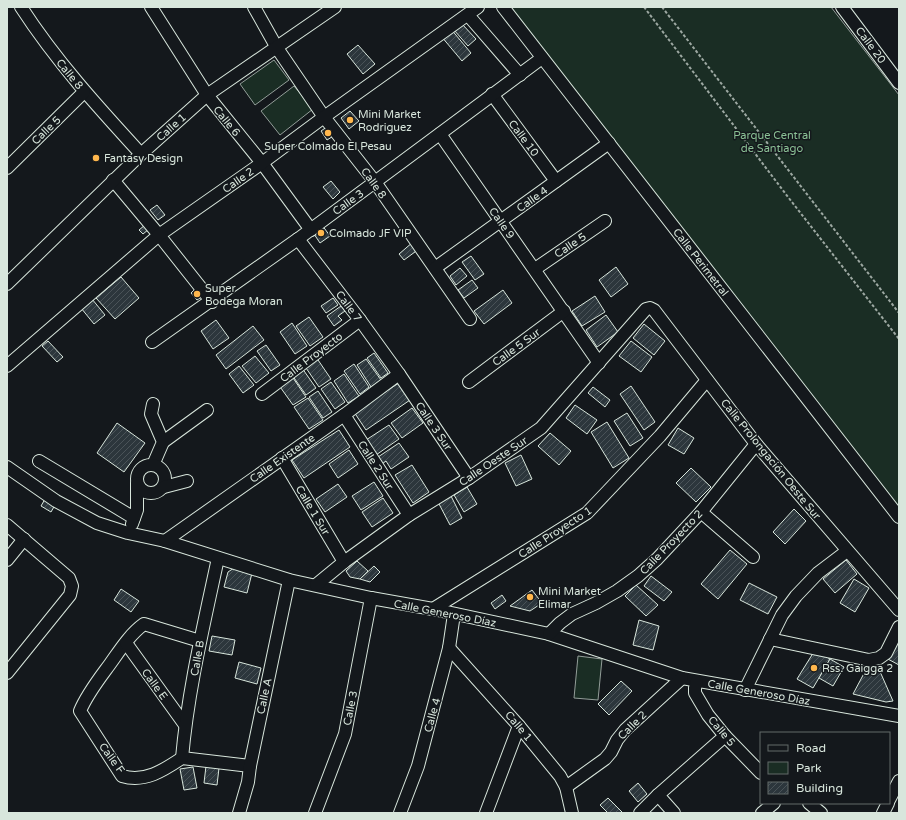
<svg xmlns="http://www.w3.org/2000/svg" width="906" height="820" font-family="'Varela Round',sans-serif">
<defs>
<pattern id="building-hatch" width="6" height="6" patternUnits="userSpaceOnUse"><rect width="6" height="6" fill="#2c363c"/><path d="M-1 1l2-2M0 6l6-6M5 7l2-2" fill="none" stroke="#4a5358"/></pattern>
</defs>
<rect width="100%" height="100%" fill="#14181c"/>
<g fill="#1a2d24" stroke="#939e99">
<polygon points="507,7 831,7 899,95 899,508"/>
<polygon points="274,60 289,80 255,105 240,84"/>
<polygon points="294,86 313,109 280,135 261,111"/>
<polygon points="578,656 602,659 598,700 574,698"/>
</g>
<g fill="url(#building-hatch)" stroke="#d8e6dc">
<polygon points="462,24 476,39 468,46 454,30"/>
<polygon points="450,28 471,53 462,61 441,36"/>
<polygon points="358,45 375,64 363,74 347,54"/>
<polygon points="350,111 359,121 349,129 341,118"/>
<polygon points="328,126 335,135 327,140 321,131"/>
<polygon points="331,181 340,192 333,199 323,187"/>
<polygon points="157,205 165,215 158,220 150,210"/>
<polygon points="145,225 149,229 143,234 139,230"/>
<polygon points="322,225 330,236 320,243 314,234"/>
<polygon points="413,242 419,249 404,260 399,254"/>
<polygon points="471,256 484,274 475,280 462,262"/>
<polygon points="616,267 628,284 611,297 599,280"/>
<polygon points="460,268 467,276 456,285 450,276"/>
<polygon points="121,277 139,298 115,319 96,298"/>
<polygon points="472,280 478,288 464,298 458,290"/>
<polygon points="196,288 203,296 197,300 191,293"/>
<polygon points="503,290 512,303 484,324 474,311"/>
<polygon points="595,296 605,312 582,326 572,311"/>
<polygon points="333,298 338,305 326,313 321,306"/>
<polygon points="92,299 105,315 94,324 81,308"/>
<polygon points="341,306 345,311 338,316 342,320 334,326 327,316"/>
<polygon points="606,315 618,332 597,347 586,330"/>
<polygon points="309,317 323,337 310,346 296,326"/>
<polygon points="216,320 229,338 213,349 201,331"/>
<polygon points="292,323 307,346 295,354 280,332"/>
<polygon points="644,324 665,341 654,355 633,338"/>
<polygon points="253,326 264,340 226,369 216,355"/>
<polygon points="48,341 63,357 57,362 42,346"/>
<polygon points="631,341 652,357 641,372 619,356"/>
<polygon points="266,345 280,365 271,371 257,351"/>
<polygon points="374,353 388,373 381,378 367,358"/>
<polygon points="255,356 269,373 256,383 242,366"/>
<polygon points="316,357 331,379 319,387 304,365"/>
<polygon points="366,359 381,380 371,387 357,365"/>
<polygon points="354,364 369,387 360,394 344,371"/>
<polygon points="239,366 254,385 243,393 229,374"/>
<polygon points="302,368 316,388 306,395 292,375"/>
<polygon points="344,374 359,396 348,403 334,381"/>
<polygon points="291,375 306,397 293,405 278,384"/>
<polygon points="402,381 413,398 366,430 354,412"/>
<polygon points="331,382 345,402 335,409 321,389"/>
<polygon points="631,386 655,422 644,430 620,394"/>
<polygon points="593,387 610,400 605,407 588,393"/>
<polygon points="318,391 332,412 323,418 309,397"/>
<polygon points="308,398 323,420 309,429 294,407"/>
<polygon points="575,405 597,420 587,434 566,418"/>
<polygon points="412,408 423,423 402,438 391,423"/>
<polygon points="627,413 643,438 630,446 614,421"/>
<polygon points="607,422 629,458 613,468 591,432"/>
<polygon points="117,423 145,443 124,472 97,453"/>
<polygon points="389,425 399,439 376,455 366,440"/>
<polygon points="678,428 694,438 684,454 668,445"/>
<polygon points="339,430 350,447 304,478 292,460"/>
<polygon points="550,433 571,451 559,465 538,446"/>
<polygon points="399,443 409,457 391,469 386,461 382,464 378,457"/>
<polygon points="349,450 358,464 338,478 329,464"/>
<polygon points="521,455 532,479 516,486 505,463"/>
<polygon points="412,465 429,492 413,503 395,475"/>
<polygon points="691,468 711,487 696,502 676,483"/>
<polygon points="374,482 383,496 361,510 352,496"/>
<polygon points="338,484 347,497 325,512 316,499"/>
<polygon points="467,487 477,504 464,512 454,495"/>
<polygon points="451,496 462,518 450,525 438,502"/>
<polygon points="383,498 393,513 372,527 362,512"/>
<polygon points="45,499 55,505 51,512 41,506"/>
<polygon points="794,509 806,521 785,544 773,532"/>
<polygon points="730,550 747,564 718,599 701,584"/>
<polygon points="846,560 857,574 835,593 823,579"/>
<polygon points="357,561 368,571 360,579 350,577 346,571"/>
<polygon points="374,566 380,572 370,582 360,579"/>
<polygon points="234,568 252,573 247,593 224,587 228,572"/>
<polygon points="651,576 672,592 664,601 644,586"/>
<polygon points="854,579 869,588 855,612 840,603"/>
<polygon points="749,583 777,597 768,614 740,600"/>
<polygon points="636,585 658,605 646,616 625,596"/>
<polygon points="121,589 139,601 131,612 114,600"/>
<polygon points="532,590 542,603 530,611 510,606"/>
<polygon points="502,595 506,601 495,609 491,603"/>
<polygon points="639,620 659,626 653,650 633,645"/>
<polygon points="212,636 235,640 232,655 209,651"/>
<polygon points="899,636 899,665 886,658"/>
<polygon points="815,650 830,659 813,688 797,679"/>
<polygon points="830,659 844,667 833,686 819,678"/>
<polygon points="239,662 261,668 257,684 235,678"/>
<polygon points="869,664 878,667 893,701 886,702 853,694"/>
<polygon points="621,681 632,691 609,715 598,704"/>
<polygon points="206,766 219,768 217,785 204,783"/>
<polygon points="193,767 197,788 184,790 180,769"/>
<polygon points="638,783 647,794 638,802 629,791"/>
<polygon points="608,798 623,813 608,813 600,805"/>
</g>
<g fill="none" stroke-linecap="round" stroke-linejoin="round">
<g stroke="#d8e6dc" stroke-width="14">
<g id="minor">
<path d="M21 7C56 61 98 107 141 154"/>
<polyline points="151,7 207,95 262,163 311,230"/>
<polyline points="254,7 277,48 324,117 375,182 470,319"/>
<polyline points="503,7 899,517"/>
<polyline points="842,7 899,83"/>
<polyline points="468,15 520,75"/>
<polyline points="492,94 556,181"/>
<polyline points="440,134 599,363"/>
<polyline points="7,168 84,92"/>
<polyline points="113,180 159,235 212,302"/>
<polyline points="298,239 360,320 399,374 469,478"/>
<polyline points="435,268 609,143"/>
<polyline points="535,269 605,221"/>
<polyline points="7,284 141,154 207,95 335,7"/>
<polyline points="152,342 298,239 542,58"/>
<polyline points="7,366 159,235 262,163 324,117 478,7"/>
<polyline points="469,382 564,311"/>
<polyline points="262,394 360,320"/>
<polyline points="153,404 151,414 163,442 153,465"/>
<polyline points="344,415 409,515"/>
<polyline points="163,442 207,410"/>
<polyline points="282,458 344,562"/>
<polyline points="39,461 134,518"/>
<circle cx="151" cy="479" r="14"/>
<polyline points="7,467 56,501 97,523 128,533 165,541 289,580 371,598 433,609 549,634 682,678 899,716"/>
<polyline points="164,487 187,481"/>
<polyline points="701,512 753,557"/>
<polyline points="132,524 137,510 137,483"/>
<polyline points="7,525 69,578 72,586 70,595 7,673"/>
<polyline points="165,541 344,415 399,374"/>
<polyline points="7,560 24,539"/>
<polyline points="316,585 344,562 409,515 469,478 541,428 646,309 650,308 654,310 756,444 899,610"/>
<polyline points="433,609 587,513 660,436 707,380"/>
<polyline points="549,634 560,623 572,614 596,603 617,591 638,576 657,559 701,512 756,444"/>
<polyline points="770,639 869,660 879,658 886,653 899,627"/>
<path d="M200 641 144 624C130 634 120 650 110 664 99 679 87 694 80 711L122 776C145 783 164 770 182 758L250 766"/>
<polyline points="126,643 185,725"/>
<polyline points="449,648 519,726 560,776 566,787 572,813"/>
<polyline points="697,681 695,688 695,693 708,715 725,736 761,773"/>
<polyline points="745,690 782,615 796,596 818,573 847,551"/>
<path d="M182 758C188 690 204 624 218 558"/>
<polyline points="566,787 605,759 611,752 617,740 625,730 682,678"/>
<polyline points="658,795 674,813"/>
<polyline points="889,800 899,781"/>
<polyline points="809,803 821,813"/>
<polyline points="239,813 248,782 250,766 289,580"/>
<polyline points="315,813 345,734 371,598"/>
<polyline points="400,813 418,766 449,648 454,614"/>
<polyline points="486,813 519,726"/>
<polyline points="640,813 658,795 725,736"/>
<polyline points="762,813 774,803"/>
<polyline points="883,813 888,803"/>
</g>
</g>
<g stroke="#9da8a2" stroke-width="2" stroke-dasharray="3 2" stroke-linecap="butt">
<polyline points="644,7 788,197 899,339"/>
<polyline points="662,7 899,313"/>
</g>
<use href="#minor" stroke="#14181c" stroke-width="12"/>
</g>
<g fill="#ffb74d" stroke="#14181c" stroke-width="1.5">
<circle cx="350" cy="120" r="4"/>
<circle cx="328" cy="133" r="4"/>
<circle cx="96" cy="158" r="4"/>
<circle cx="321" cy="233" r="4"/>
<circle cx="197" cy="294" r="4"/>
<circle cx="530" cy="597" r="4"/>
<circle cx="814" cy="668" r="4"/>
</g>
<g text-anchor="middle" stroke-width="3" stroke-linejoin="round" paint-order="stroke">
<g font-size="11" fill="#d8e6dc" stroke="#14181c">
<text transform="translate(871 45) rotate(53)" y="4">Calle 20</text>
<text transform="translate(70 74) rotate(51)" y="4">Calle 8</text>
<text transform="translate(227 121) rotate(51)" y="4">Calle 6</text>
<text transform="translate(171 127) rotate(-42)" y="4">Calle 1</text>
<text transform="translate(46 130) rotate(-44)" y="4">Calle 5</text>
<text transform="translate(524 138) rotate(53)" y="4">Calle 10</text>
<text transform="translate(238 180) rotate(-35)" y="4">Calle 2</text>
<text transform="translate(374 183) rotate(54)" y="4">Calle 8</text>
<text transform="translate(532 199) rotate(-36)" y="4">Calle 4</text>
<text transform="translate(348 202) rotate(-36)" y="4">Calle 3</text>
<text transform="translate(502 223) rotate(55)" y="4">Calle 9</text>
<text transform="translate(570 245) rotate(-34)" y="4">Calle 5</text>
<text transform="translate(701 262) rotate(52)" y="4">Calle Perimetral</text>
<text transform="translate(349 306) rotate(53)" y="4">Calle 7</text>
<text transform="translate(516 347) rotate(-36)" y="4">Calle 5 Sur</text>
<text transform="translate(311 357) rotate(-37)" y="4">Calle Proyecto</text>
<text transform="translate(434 426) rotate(56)" y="4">Calle 3 Sur</text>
<text transform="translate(282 458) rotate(-35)" y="4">Calle Existente</text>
<text transform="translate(771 459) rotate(51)" y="4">Calle Prolongación Oeste Sur</text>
<text transform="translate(493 461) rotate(-34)" y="4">Calle Oeste Sur</text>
<text transform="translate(376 465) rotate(57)" y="4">Calle 2 Sur</text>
<text transform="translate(313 510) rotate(59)" y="4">Calle 1 Sur</text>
<text transform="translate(555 532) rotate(-33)" y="4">Calle Proyecto 1</text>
<text transform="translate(671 542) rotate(-46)" y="4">Calle Proyecto 2</text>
<text transform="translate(445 613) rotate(11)" y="4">Calle Generoso Díaz</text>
<text transform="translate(197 658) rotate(-80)" y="4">Calle B</text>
<text transform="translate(155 684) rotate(54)" y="4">Calle E</text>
<text transform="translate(759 692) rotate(10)" y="4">Calle Generoso Díaz</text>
<text transform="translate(264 696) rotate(-78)" y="4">Calle A</text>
<text transform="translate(350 708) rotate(-79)" y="4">Calle 3</text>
<text transform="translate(432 715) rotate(-75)" y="4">Calle 4</text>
<text transform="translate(632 725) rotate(-45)" y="4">Calle 2</text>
<text transform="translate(519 726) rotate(50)" y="4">Calle 1</text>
<text transform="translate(722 731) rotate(50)" y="4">Calle 5</text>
<text transform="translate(112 758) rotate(54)" y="4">Calle F</text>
</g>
<g font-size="11" fill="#d8e6dc" stroke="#14181c" text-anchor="start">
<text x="358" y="118">Mini Market<tspan x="358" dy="13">Rodriguez</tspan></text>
<text x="328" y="150" text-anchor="middle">Super Colmado El Pesau</text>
<text x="104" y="162">Fantasy Design</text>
<text x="329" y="237">Colmado JF VIP</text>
<text x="205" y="292">Super<tspan x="205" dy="13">Bodega Moran</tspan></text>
<text x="538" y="595">Mini Market<tspan x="538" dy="13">Elimar</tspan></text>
<text x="822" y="672">Rss. Gaigga 2</text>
</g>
<g font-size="11" fill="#8ac095" stroke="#14181c">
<text x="772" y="139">Parque Central<tspan x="772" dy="13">de Santiago</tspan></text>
</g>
</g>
<rect width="906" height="820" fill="none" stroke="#d8e6dc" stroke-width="16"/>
<rect x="760" y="732" width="130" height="72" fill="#14181c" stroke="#626a69"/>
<rect x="768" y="745" width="20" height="6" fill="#14181c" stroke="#626a69"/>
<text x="796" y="752" font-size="12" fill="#d8e6dc">Road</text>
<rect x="768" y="762" width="20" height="12" fill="#1a2d24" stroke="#626a69"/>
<text x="796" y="772" font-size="12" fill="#d8e6dc">Park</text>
<rect x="768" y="782" width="20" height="12" fill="url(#building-hatch)" stroke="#626a69"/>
<text x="796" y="792" font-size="12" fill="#d8e6dc">Building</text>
</svg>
